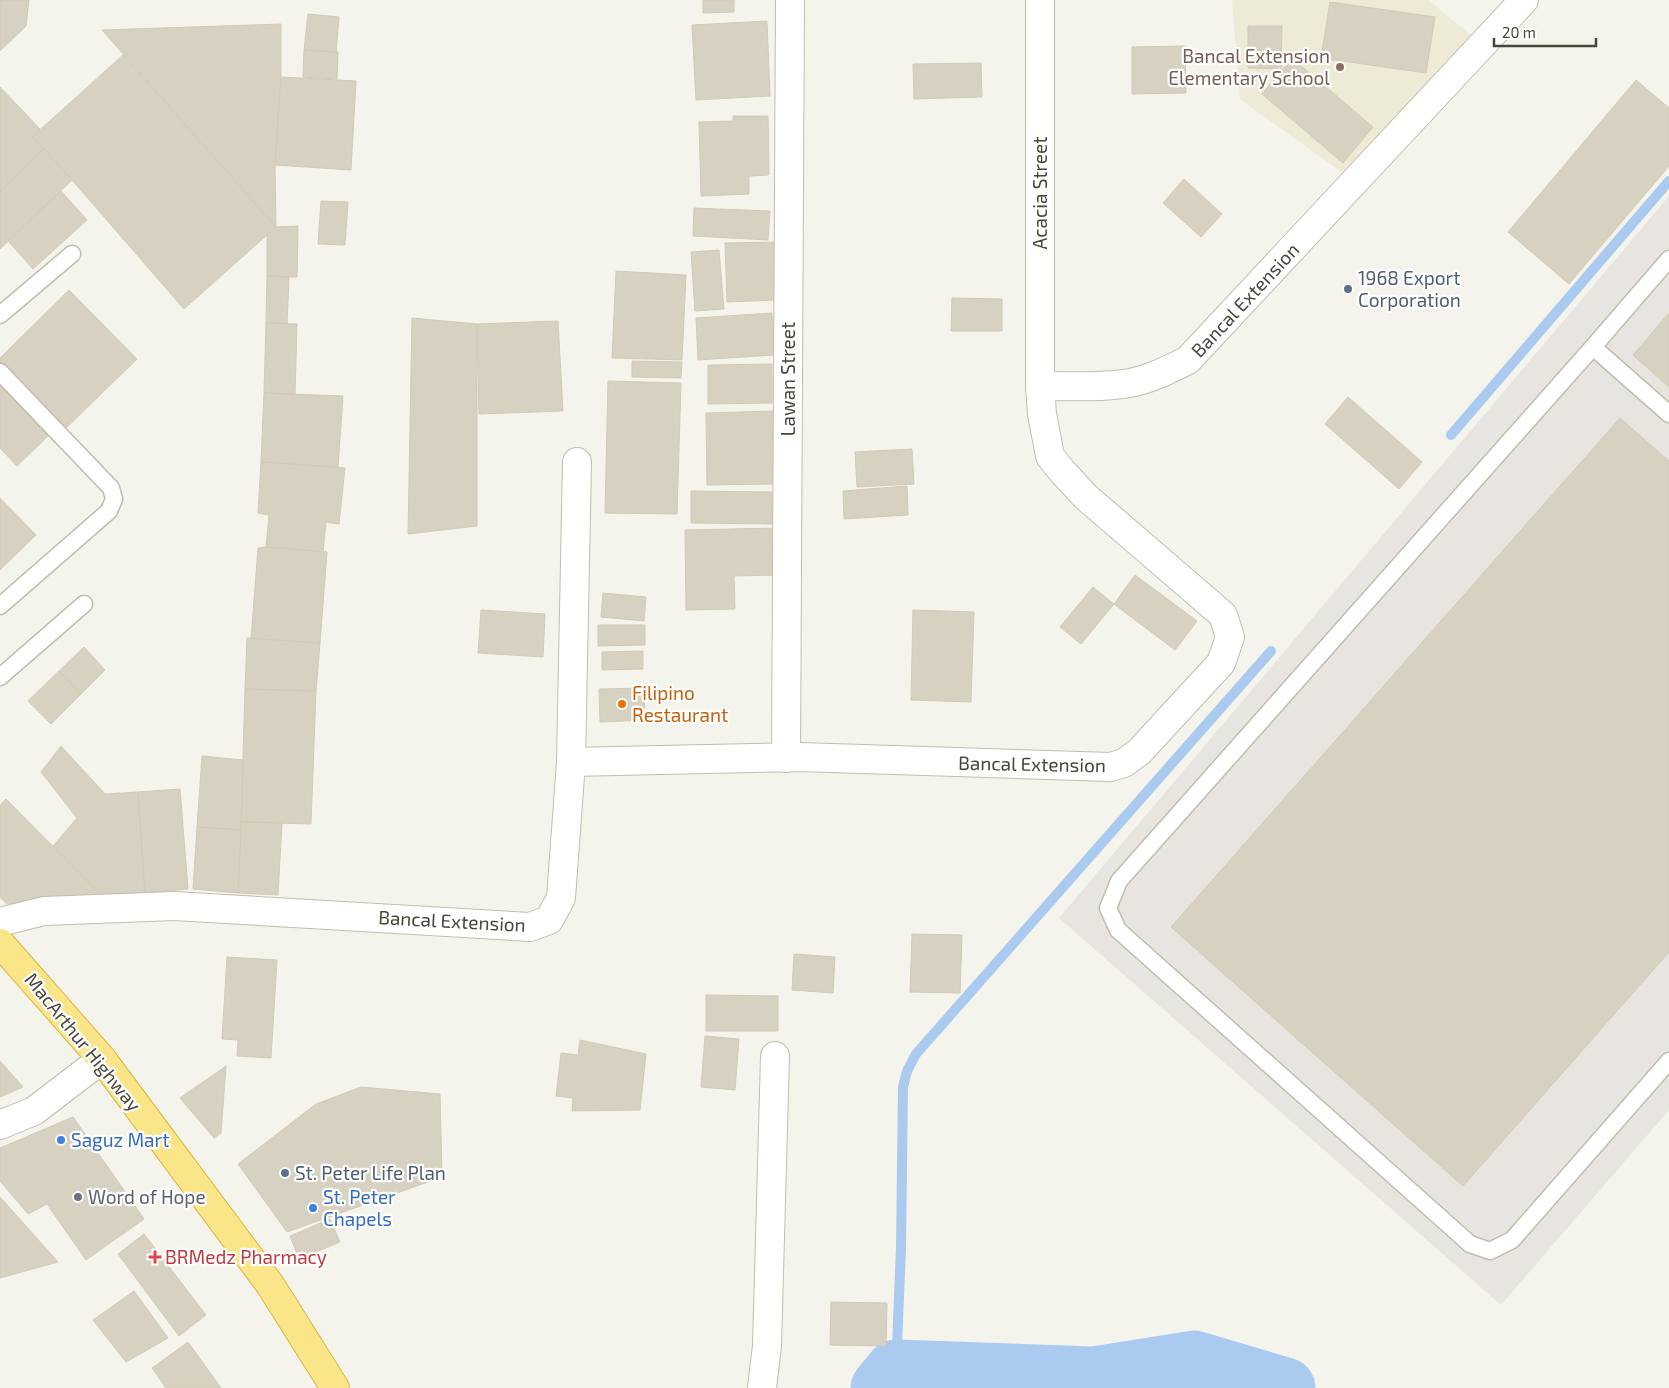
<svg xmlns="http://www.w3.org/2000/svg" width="1669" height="1388" font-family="'Exo 2',sans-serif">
<rect width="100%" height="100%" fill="#f5f4ec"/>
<polygon fill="#e9e6da" points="1183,1367 1254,1388 1164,1388"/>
<polygon fill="#e8e5e0" points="1669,196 1669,1110 1501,1305 1059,918"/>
<polygon fill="#edead6" points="1232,0 1428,0 1471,35 1343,173 1240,99"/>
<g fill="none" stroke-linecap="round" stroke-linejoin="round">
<g stroke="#abcaef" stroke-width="10">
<polyline points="1451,435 1669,181"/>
<polyline points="896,1370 901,1248 903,1087 907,1071 916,1054 1271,651"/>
</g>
<polyline stroke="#abcaef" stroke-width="61" points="881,1388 896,1370 1093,1377 1194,1361 1285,1388"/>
</g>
<g fill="#d7d1c1" stroke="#d1cab5">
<polygon points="0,0 29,0 26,26 0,51"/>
<polygon points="703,0 734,0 734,12 703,13"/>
<polygon points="1330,2 1435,17 1426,73 1321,58"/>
<polygon points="308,14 339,17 336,53 304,50"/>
<polygon points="767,21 770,96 696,100 692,25"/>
<polygon points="281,24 281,77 275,165 276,227 102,30"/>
<polygon points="1248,26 1282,26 1281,69 1248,68"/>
<polygon points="1185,46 1186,93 1132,94 1132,47"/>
<polygon points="304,50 338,52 337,79 303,77"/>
<polygon points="123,55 276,227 184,309 72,180 32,137"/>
<polygon points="1292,58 1373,127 1343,163 1262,94"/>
<polygon points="981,63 982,97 914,99 913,64"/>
<polygon points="281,77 356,81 351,170 275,165"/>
<polygon points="1636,80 1669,108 1669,166 1569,284 1508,232"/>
<polygon points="0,87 40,129 32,137 44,149 0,191"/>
<polygon points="733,116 768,116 769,175 749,176 749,194 701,196 699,122 733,121"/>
<polygon points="44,149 72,180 0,249 0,191"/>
<polygon points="1184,179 1222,214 1201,237 1163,203"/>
<polygon points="61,191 87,220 33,269 8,241"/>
<polygon points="321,201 348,202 345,245 318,244"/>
<polygon points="694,208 770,211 768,240 693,236"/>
<polygon points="298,226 297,277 267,276 267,235 276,227"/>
<polygon points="777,242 778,300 727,302 725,243"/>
<polygon points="719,250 724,309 695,311 691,252"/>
<polygon points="616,271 686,275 682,360 612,358"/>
<polygon points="267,276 289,277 287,324 266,323"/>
<polygon points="69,290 137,359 65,429 0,363 0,358"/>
<polygon points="952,298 1002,299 1002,331 951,331"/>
<polygon points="772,313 774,355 698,360 696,318"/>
<polygon points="1669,313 1669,387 1633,355"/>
<polygon points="412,318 477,324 477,526 408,534"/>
<polygon points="558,321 563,411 479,414 477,324"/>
<polygon points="266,323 297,324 295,394 264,393"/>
<polygon points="632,361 682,362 681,378 632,377"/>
<polygon points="772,364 772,403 708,404 708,365"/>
<polygon points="608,381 681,383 677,514 605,513"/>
<polygon points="0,386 49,435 17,466 0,448"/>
<polygon points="264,393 343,396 338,467 261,462"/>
<polygon points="1348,397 1422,462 1399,489 1325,424"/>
<polygon points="773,411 774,484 707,485 706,413"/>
<polygon points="1620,418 1669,461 1669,952 1463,1186 1171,927"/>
<polygon points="912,449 914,484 857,487 855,452"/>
<polygon points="261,462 345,468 339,524 326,522 323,553 266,547 269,515 258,513"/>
<polygon points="907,486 908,515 844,519 843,491"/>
<polygon points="691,491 772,492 772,524 691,523"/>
<polygon points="0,498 36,535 0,570"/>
<polygon points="776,528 777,575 734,576 735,609 686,610 685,530"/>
<polygon points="266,547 327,552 320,643 251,639 258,548"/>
<polygon points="1135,575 1197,621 1175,650 1114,604"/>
<polygon points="1093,587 1114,604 1081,644 1060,627"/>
<polygon points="603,593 646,597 644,621 601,617"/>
<polygon points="481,610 545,614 543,657 478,653"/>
<polygon points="913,610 974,612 971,702 911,700"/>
<polygon points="598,625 645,625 645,645 598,646"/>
<polygon points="247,638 320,643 316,691 245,689"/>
<polygon points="84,647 105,670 81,694 59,671"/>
<polygon points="643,651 643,669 602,670 602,652"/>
<polygon points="59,671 81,694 51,724 28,701"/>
<polygon points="644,688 645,720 600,722 599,689"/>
<polygon points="245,689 316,691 311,824 241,822"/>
<polygon points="61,746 105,794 138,792 145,893 102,896 53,846 77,818 41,772"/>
<polygon points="202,756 243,760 241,830 197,827"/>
<polygon points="180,789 188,889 145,893 138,792"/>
<polygon points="6,799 102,896 7,904 0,897 0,805"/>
<polygon points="241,822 282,823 278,895 238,893"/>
<polygon points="197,827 241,830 238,893 193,889"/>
<polygon points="912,934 962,935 960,993 910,992"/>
<polygon points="794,954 835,957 833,993 792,990"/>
<polygon points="227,957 277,960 271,1058 237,1056 238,1040 222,1039"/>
<polygon points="706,995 778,996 778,1031 706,1031"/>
<polygon points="705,1036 739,1039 735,1090 701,1087"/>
<polygon points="580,1040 646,1054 640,1110 572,1111 573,1098 556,1096 561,1053 578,1055"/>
<polygon points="0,1061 23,1087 0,1097"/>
<polygon points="226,1066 221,1133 214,1138 180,1098"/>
<polygon points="361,1087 440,1094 442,1177 287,1232 238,1164 316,1104"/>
<polygon points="73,1117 144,1219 86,1260 47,1204 28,1214 0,1181 0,1148"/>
<polygon points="0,1197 58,1262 0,1278"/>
<polygon points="330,1219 340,1242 299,1259 290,1236"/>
<polygon points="144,1234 206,1315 179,1336 118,1254"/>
<polygon points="134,1291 168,1338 126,1362 93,1320"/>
<polygon points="831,1302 887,1303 886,1346 830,1345"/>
<polygon points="188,1342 221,1388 166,1388 152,1368"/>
</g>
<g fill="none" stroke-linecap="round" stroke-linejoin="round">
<g stroke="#c1bdae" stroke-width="19">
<g id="service">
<polyline points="1669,259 1593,347 1119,881 1108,908 1118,930 1470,1244 1490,1251 1512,1240 1669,1061"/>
<polyline points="0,315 72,254"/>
<polyline points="1593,347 1669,414"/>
<polyline points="0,372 111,488 114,499 109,511 0,606"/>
<polyline points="0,677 84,604"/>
</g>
</g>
<g stroke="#c1bdae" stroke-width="30">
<g id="minor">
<path d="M1040 386C1069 386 1100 388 1130 383 1151 379 1170 369 1188 360L1524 0"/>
<polyline points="786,758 790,0"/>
<polyline points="571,762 800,757 1111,767 1124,763 1139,752 1221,663 1230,637 1223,615 1086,497 1061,470 1050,456 1042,414 1040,386 1040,0"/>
<polyline points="0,922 44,911 174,906 530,927 549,920 561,898 571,762 577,462"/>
<polyline points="762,1388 767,1346 775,1056"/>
</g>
</g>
<g stroke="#c1bdae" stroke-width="30">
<polyline id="tertiary" points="0,1125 34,1111 102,1059"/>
</g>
<g stroke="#d8b642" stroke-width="30">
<polyline id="trunk" points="0,943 102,1059 271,1286 335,1388"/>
</g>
<use href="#service" stroke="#fff" stroke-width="16"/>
<use href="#minor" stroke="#fff" stroke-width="28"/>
<use href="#tertiary" stroke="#fff" stroke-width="28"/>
<use href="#trunk" stroke="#fae689" stroke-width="28"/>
</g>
<circle fill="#8d6e63" stroke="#fff" stroke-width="2" cx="1340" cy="67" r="5"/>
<g fill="#5c6f8a" stroke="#fff" stroke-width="2">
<circle cx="1348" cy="289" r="5"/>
<circle cx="285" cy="1173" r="5"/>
</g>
<circle fill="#e8710a" stroke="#fff" stroke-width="2" cx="622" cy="704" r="5"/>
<g fill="#3f7fe0" stroke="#fff" stroke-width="2">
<circle cx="61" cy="1140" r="5"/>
<circle cx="313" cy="1208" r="5"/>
</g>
<circle fill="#6b7280" stroke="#fff" stroke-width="2" cx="78" cy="1197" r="5"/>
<path fill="#e0444e" stroke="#fff" stroke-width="2" d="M152.5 1249.5h5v5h5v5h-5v5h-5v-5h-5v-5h5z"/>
<g text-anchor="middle" stroke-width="4.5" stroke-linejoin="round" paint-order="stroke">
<g font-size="19" fill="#785e54" stroke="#fff" text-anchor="end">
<text x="1330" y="63">Bancal Extension<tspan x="1330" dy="22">Elementary School</tspan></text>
</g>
<g font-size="19" fill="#494539" stroke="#fff">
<text transform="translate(1040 193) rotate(-90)" y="7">Acacia Street</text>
<text transform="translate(1245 300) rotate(-47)" y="7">Bancal Extension</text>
<text transform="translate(788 379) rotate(-90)" y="7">Lawan Street</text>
<text transform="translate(1032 764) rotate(1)" y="7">Bancal Extension</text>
<text transform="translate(452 921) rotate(3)" y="7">Bancal Extension</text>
<text transform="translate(83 1042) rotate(51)" y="7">MacArthur Highway</text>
</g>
<g font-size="19" fill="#4e5e75" stroke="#fff" text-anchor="start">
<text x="1358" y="285">1968 Export<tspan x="1358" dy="22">Corporation</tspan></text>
<text x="295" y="1180">St. Peter Life Plan</text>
</g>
<g font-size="19" fill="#c56008" stroke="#fff" text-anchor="start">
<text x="632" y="700">Filipino<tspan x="632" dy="22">Restaurant</tspan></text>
</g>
<g font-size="19" fill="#366cbe" stroke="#fff" text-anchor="start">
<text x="71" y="1147">Saguz Mart</text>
<text x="323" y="1204">St. Peter<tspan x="323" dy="22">Chapels</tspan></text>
</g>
<g font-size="19" fill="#5b616d" stroke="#fff" text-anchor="start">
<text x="88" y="1204">Word of Hope</text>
</g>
<g font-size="19" fill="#be3a42" stroke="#fff" text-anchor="start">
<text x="165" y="1264">BRMedz Pharmacy</text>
</g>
</g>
<path d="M1494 38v8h102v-8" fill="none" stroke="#494539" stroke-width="2.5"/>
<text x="1502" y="38" font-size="15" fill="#494539" stroke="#ffffff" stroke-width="4" paint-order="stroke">20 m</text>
</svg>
